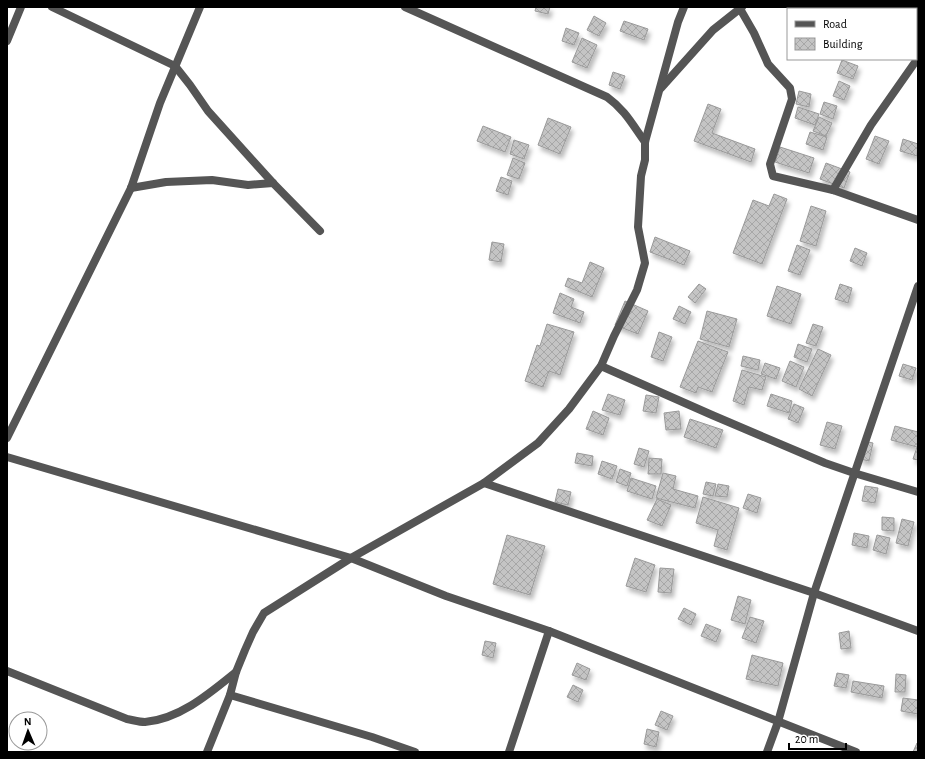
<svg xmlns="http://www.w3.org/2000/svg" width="925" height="759" font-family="'Alegreya Sans',sans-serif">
<defs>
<pattern id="building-cross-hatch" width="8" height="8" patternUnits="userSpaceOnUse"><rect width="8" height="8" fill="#c4c4c4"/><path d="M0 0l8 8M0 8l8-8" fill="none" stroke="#a7a7a7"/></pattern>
<filter id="shadow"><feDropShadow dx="2.5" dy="4.5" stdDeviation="2" flood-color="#0004"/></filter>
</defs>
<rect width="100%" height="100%" fill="#fff"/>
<g fill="url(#building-cross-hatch)" stroke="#999" filter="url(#shadow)">
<polygon points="536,7 550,7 548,14 535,11"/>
<polygon points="594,16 606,23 599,36 587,30"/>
<polygon points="624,21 648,29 644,40 620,31"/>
<polygon points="566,28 579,33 574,45 562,41"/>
<polygon points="582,38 597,45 587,68 572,62"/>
<polygon points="842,60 858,66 853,79 837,73"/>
<polygon points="613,72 625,76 620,89 609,85"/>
<polygon points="839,81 850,86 844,100 833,96"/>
<polygon points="799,91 811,94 809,107 796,104"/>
<polygon points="824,102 837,106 833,119 820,114"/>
<polygon points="708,104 721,109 712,133 755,149 751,162 694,141"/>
<polygon points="798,107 819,114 815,125 795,118"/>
<polygon points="819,117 832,123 826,136 813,131"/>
<polygon points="548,118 571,127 560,154 538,145"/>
<polygon points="483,126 511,137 505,152 477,141"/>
<polygon points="810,132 827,137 823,150 806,144"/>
<polygon points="875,136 889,141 879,164 866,159"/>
<polygon points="903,139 918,144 917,156 900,151"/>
<polygon points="514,140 529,145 524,159 510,154"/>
<polygon points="780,147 814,158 809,173 775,162"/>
<polygon points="513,158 525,163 519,179 507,175"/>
<polygon points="826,163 850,172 844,188 820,179"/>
<polygon points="501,177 512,181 508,195 496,191"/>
<polygon points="774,194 787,199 762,264 733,253 753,200 769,206"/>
<polygon points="811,206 826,211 816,246 800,241"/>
<polygon points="655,237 690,251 684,265 650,252"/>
<polygon points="492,242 504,244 501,262 489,260"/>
<polygon points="797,245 810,250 800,275 788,271"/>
<polygon points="855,248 867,253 862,266 850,261"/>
<polygon points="590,262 604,268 592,297 565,286 568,278 582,283"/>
<polygon points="699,284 706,289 695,303 688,297"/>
<polygon points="840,284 852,288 848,303 835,299"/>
<polygon points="777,286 801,294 791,324 767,316"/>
<polygon points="560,293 574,299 571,307 584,312 580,323 553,313"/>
<polygon points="625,301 648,311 638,334 615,325"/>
<polygon points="679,306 691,312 685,324 673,319"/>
<polygon points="707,311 737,319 729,347 700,339"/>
<polygon points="547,324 574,332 560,375 549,371 543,387 525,381 537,345 540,346"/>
<polygon points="813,324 823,327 816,346 806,343"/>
<polygon points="659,332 672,337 663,361 651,357"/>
<polygon points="698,341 728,352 712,392 698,387 696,393 680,387"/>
<polygon points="798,344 812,349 807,362 794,357"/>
<polygon points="818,349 831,355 812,396 799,389"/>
<polygon points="743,356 760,360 758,370 741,366"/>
<polygon points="790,361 804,367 796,387 782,381"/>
<polygon points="765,363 780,368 776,379 761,374"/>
<polygon points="903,364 916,368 912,380 899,376"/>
<polygon points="742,370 766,377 762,390 749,387 744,405 733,401"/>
<polygon points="608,394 625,400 620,415 602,410"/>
<polygon points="771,394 792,401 789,413 767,406"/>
<polygon points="646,395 659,397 656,413 643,411"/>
<polygon points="794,404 804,408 798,423 788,419"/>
<polygon points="593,411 609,418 603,435 586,429"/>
<polygon points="679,411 681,429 666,430 664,413"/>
<polygon points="690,419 723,430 716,448 684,437"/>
<polygon points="827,422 842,426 835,449 820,445"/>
<polygon points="895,426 918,432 918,460 913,459 917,447 891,440"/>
<polygon points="864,441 873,443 869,461 860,459"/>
<polygon points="639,448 649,451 644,467 634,464"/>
<polygon points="577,453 593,456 592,466 575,463"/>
<polygon points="649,458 662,459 661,474 648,474"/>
<polygon points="602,461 617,466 612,479 598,474"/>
<polygon points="620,469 631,473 627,486 616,482"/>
<polygon points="663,473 676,476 673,489 698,496 695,508 656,498"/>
<polygon points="631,478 656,486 652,499 627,491"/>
<polygon points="706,482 716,484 713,496 703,494"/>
<polygon points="718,484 729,486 727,497 715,496"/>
<polygon points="865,486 878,488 875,503 862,501"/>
<polygon points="558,489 571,492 568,505 555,502"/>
<polygon points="748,494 761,498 757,513 743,508"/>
<polygon points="703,497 739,508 727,550 714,546 718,530 696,523"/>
<polygon points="657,499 671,505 662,526 647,520"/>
<polygon points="882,517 894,518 894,531 882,530"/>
<polygon points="902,519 914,522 908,546 896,543"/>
<polygon points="854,533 869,536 867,548 852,545"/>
<polygon points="507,535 545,546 530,595 493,584"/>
<polygon points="877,535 890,538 886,554 873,550"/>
<polygon points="635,558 655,565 646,592 626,586"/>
<polygon points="660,568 674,569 671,593 658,592"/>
<polygon points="738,596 751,600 745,624 731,620"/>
<polygon points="684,608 696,614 691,625 678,619"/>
<polygon points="750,617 764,621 756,643 742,638"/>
<polygon points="706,624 721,630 716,642 701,636"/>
<polygon points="849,631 851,648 841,649 839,633"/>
<polygon points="485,641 496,643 493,658 482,655"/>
<polygon points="752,655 783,663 778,686 746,679"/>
<polygon points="577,663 590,669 586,680 572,675"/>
<polygon points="837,673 849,675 846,688 834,686"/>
<polygon points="896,674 906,675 905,692 895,692"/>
<polygon points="853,681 884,686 882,698 851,692"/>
<polygon points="573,685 583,690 578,702 567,697"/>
<polygon points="903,698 918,700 918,714 901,711"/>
<polygon points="661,711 673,716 667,730 655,725"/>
<polygon points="647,729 659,732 656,747 644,744"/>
<polygon points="917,743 918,744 918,752 913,752"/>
</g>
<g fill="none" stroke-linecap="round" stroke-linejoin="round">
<g stroke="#555" stroke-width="8">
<polyline points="52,7 175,66 190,85 208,111 273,183 320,231"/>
<path d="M405 7 607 97C625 110 632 124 645 142"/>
<polyline points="739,7 754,33 768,64 790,88 792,99 770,164 773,176 833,190 918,220"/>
<polyline points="815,7 819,9"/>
<polyline points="7,41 21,7"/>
<polyline points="661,88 713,30 742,7"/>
<polyline points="131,188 166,182 212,180 248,185 273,183"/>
<polyline points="833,190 871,125 918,58"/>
<polyline points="601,366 712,415 825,463 854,473 918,492"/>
<polyline points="7,438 131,188 160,103 200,7"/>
<polyline points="7,457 351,558 446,596 549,631 856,752"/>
<polyline points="484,483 814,593 918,631"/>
<path d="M7 671 127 719C133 720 139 722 145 722 180 719 210 693 236 672"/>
<polyline points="230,695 372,737 415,752"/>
<polyline points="207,752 230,695 236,672 245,650 253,632 264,613 351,558 484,483 538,443 569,409 601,366 614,336 637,290 645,263 638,227 641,176 645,160 645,142 678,22 684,7"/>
<polyline points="509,752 549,631"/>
<polyline points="767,752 778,722 814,593 918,286"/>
</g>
</g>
<rect width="925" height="759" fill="none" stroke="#000000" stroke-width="16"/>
<rect x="787" y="8" width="130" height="52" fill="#ffffff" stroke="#999999"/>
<rect x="795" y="21" width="20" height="6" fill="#555555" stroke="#999999"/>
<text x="823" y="28" font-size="12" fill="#000000">Road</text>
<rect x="795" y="38" width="20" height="12" fill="url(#building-cross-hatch)" stroke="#999999"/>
<text x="823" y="48" font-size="12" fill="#000000">Building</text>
<g transform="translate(28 731) rotate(358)"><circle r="19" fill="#ffffff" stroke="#999999"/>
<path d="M0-3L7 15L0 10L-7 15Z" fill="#000000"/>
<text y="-6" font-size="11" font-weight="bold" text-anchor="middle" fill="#000000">N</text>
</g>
<path d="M789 743v6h57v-6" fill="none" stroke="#000000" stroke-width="2"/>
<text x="795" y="743" font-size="12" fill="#000000" stroke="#ffffff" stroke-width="3" paint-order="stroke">20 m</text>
</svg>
